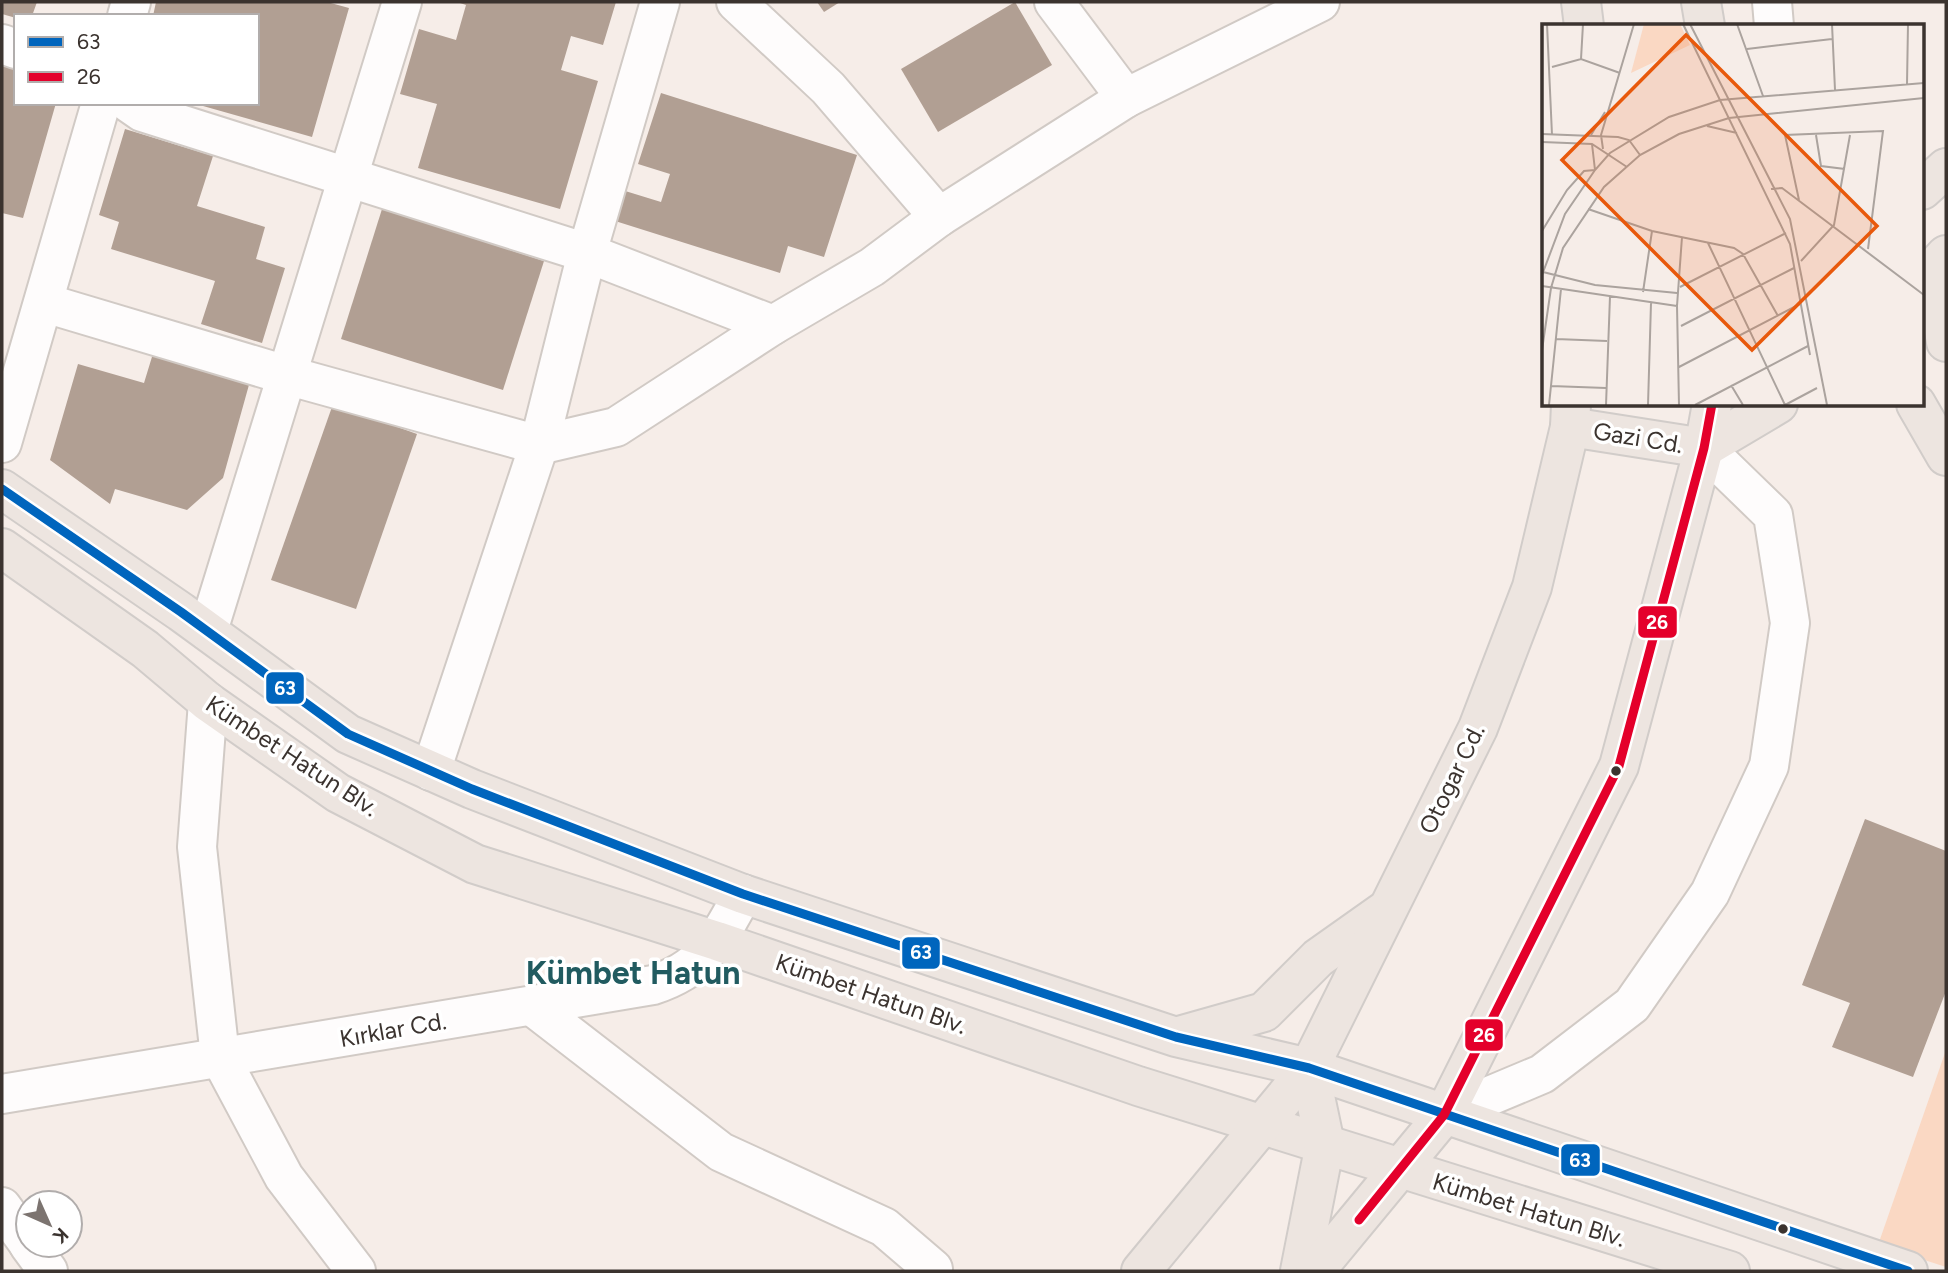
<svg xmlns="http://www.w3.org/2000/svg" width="1948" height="1273" font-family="Figtree,sans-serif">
<rect width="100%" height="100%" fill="#f6ede8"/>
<polygon fill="#fad8c3" points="1946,1050 1946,1267 1878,1245"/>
<g fill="#b19f93">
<polygon points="2,2 37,2 32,16 16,16 16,18 2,14"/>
<polygon points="156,2 327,2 349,8 312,137 196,104 257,103 257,16 153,16"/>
<polygon points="457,2 616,2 603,45 571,36 561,70 598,81 560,209 418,168 437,104 400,94 419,29 456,40 466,5"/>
<polygon points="817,2 840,2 824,12"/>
<polygon points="1015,2 1052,65 938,132 901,69"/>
<polygon points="6,52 16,55 16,103 56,103 23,218 2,213 2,67"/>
<polygon points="661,93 857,155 824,257 788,246 780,273 612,220 622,190 661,202 670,174 638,164"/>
<polygon points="125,129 213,156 197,206 265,227 256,259 285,268 262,343 201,324 215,281 111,249 119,222 99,215"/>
<polygon points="382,209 544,261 503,390 341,339"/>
<polygon points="155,347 252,374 223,478 187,510 115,489 110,504 50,460 78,364 144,383"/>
<polygon points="333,404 417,434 356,609 271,580"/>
<polygon points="1865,819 1946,851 1946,991 1913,1077 1832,1047 1850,1003 1802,985"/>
</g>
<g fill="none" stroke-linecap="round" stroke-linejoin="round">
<g stroke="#d1cac5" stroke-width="42">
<g id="minor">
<polyline points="736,2 828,88 939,217"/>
<polyline points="1054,2 1126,98"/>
<polyline points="1772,2 1774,26"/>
<polyline points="127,16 131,2"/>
<polyline points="2,44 16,49"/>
<polyline points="129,103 142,112 587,253 773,325"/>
<polyline points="45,303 286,375 539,445 616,427 773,325 872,267 939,217 1126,98 1320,2"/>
<polyline points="2,443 101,103"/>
<polyline points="208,631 402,2"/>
<polyline points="208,702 197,847 220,1057 284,1177 356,1271"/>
<polyline points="431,771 539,445 587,253 660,2"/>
<polyline points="532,1006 721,1152 884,1227 933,1269 931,1271"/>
<path d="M2 1094 653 985C705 968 718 939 743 894"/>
<polyline points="1444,1115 1542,1074 1632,1005 1710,893 1769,766 1790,623 1773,515 1704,448"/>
<polyline points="2,1207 28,1243"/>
<polyline points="29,1245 48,1271"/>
</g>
</g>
<g stroke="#d1ccc9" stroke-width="42">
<g id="major">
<polyline points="1581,2 1584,26"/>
<polyline points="1701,2 1705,26"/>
<polyline points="1922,190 1946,168"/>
<polyline points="1923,279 1941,314 1946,342"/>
<polyline points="1922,281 1946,255"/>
<polyline points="1916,404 1946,456"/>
<polyline points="1570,427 1704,448 1778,404"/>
<polyline points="2,489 181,612 348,734 472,789 743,894 1176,1037 1309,1068 1908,1271"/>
<polyline points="2,548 145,649 208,702 338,793 475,864 717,941 1138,1086 1730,1271"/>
<polyline points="1179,1036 1264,1012 1318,958 1383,912"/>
<polyline points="1141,1271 1309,1068 1478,728 1532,587 1570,427 1571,404"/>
<polyline points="1300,1271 1325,1144 1309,1068"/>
<polyline points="1315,1271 1444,1115 1619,766 1704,448 1712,404"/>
</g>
</g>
<use href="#minor" stroke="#fefcfc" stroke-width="38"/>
<use href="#major" stroke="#ede5e0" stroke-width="38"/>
<g stroke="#fff" stroke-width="14">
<polyline id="bus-1" points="2,489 181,612 348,734 472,789 743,894 1176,1037 1309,1068 1908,1271"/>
</g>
<g stroke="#fff" stroke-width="14">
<polyline id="bus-2" points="1359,1220 1444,1115 1619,766 1704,448 1712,404"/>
</g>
<use href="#bus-1" stroke="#0065bd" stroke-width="9"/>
<use href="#bus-2" stroke="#e4002b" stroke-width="9"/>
</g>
<g fill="#3b332f" stroke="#fff" stroke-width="2.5">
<circle cx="1616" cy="771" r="6"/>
<circle cx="1783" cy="1229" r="6"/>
</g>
<g text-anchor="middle" stroke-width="7" stroke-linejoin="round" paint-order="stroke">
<g font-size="24" fill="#3b332f" stroke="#fff">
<text transform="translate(1638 438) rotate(9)" y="8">Gazi Cd.</text>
<text transform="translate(292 756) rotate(33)" y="8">Kümbet Hatun Blv.</text>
<text transform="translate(1452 779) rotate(-64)" y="8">Otogar Cd.</text>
<text transform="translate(871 994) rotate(19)" y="8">Kümbet Hatun Blv.</text>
<text transform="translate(393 1030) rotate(-10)" y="8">Kırklar Cd.</text>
<text transform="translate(1529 1210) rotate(17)" y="8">Kümbet Hatun Blv.</text>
</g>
<g font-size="32" font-weight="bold" fill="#215b60" stroke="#fff">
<text x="633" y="984">Kümbet Hatun</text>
</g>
</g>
<g transform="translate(1542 24)">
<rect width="382" height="382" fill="#f6ede8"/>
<path d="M102 0H138L148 21 89 49Z" fill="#fad8c3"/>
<path fill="none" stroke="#aba39e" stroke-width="2" d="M5 0 10 111M141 0 248 220 268 331M148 0 248 195 285 381M195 0 221 72M290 0 293 66M205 25 290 15M39 35 41 0M10 43 39 35 78 49M365 60 366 0M165 102 195 109M0 110 76 113 87 116 98 131M49 111 63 88M274 111 279 142 303 145M0 118 50 120 85 143M50 120 53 146M61 125 59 111 92 0M229 165 240 164 252 173 382 271M257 176 243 111 341 107 326 225M46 185 110 207 192 224 201 230 236 292M0 207 25 166 42 147 53 146M166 219 243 381M259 237 292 201 308 111M1 248 53 261 135 269M0 251 23 190 53 146 68 129 127 93 178 76 382 59M0 262 135 282M138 263 244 209M101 268 110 207M139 302 252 244M14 315 65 317M0 326 9 264 21 224 62 163 98 131 137 110 187 94 382 74M137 343 258 280M189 361 201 381M9 362 64 364M7 381 19 265M64 381 68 272M106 381 109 279M137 381 135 282 140 213M153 381 266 322M243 381 275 364"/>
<path fill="#e8590c" fill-opacity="0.15" stroke="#e8590c" stroke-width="3.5" d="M144 11 335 202 210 326 20 136Z"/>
<rect width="382" height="382" fill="none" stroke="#3b332f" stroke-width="3.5"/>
</g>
<g stroke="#fff" stroke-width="2.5">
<rect x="1637" y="605" width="41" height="34" rx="7" fill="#e4002b"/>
<rect x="265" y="671" width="40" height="34" rx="7" fill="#0065bd"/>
<rect x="901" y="936" width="40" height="34" rx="7" fill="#0065bd"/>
<rect x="1464" y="1018" width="40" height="34" rx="7" fill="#e4002b"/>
<rect x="1560" y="1143" width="41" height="34" rx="7" fill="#0065bd"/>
</g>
<g font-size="19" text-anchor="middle" font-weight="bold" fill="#fff">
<text x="1657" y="629">26</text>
<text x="285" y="695">63</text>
<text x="921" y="959">63</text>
<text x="1484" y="1042">26</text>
<text x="1580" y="1167">63</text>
</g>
<rect width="1948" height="1273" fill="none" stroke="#3b332f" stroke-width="7"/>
<rect x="14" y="14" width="245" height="91" fill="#ffffff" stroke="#b1adac" stroke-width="2"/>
<rect x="28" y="37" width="35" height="10" fill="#0065bd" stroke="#b1adac" stroke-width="2"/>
<text x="77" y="49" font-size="21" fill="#3b332f">63</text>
<rect x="28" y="72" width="35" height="10" fill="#e4002b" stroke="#b1adac" stroke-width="2"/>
<text x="77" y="84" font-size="21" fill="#3b332f">26</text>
<g transform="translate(49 1224) rotate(135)"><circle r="33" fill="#ffffff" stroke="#b1adac" stroke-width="2"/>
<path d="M0-5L12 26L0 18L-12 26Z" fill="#7c7470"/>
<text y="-10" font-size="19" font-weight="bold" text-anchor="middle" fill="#3b332f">K</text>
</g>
</svg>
